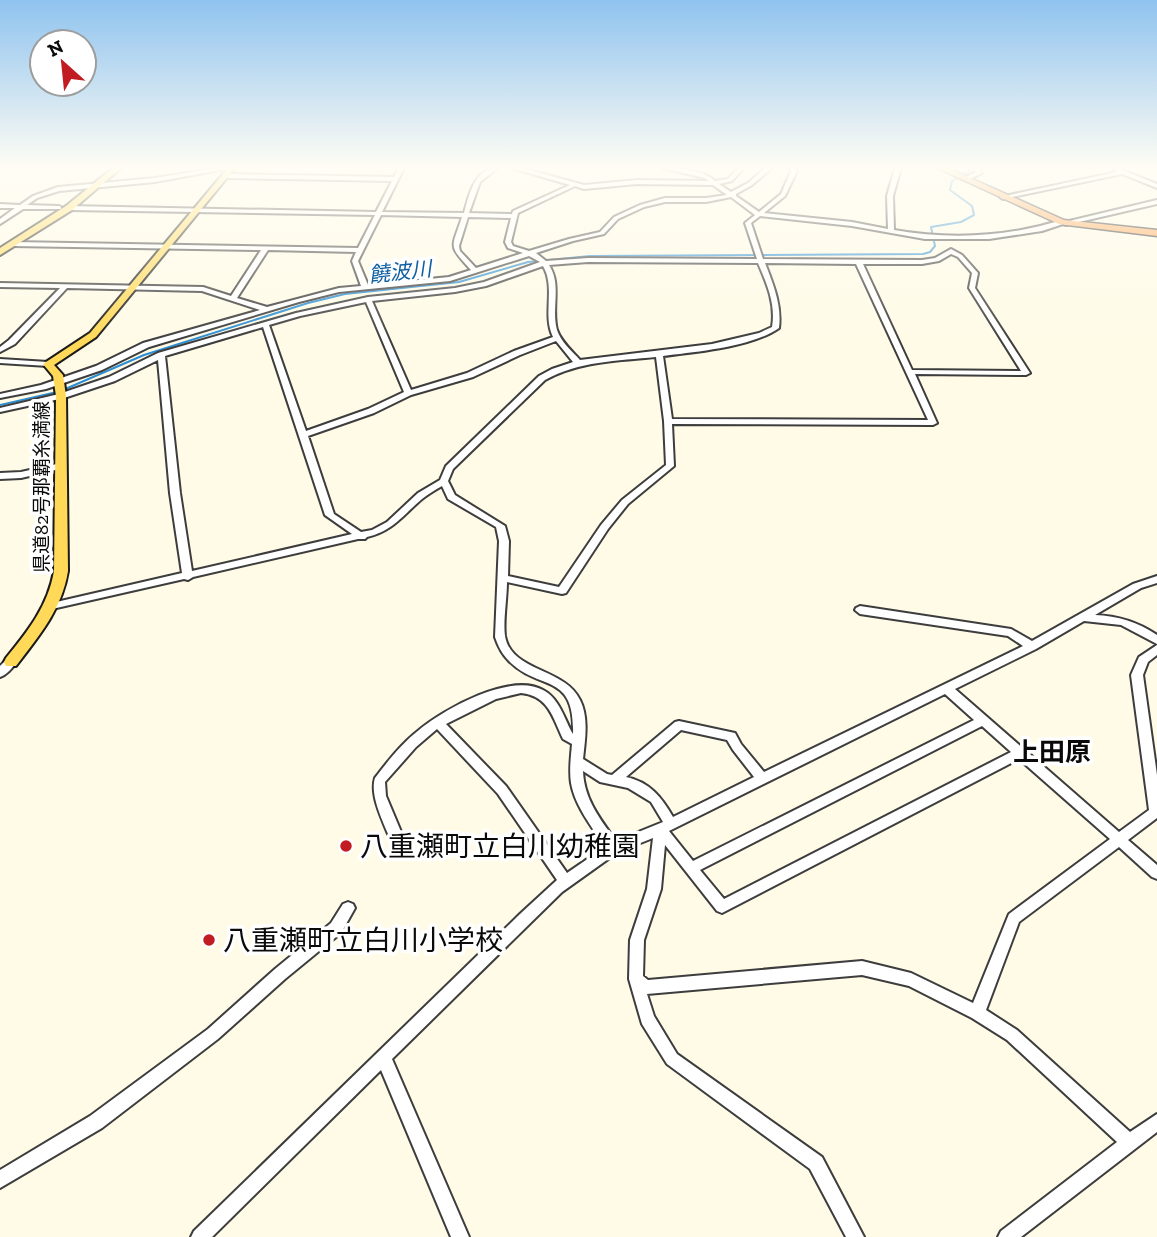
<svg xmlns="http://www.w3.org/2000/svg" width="1157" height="1237" font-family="'Zilla Slab','Noto Sans JP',serif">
<rect width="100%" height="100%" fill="#fffbe7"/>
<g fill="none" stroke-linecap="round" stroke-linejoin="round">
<g stroke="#2c8ed4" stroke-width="2">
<polyline points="63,390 144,355 308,303 345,294 459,282 528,262 590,256 923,254 930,252 935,246 931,227 961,222 974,215 972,206 950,190 952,181 970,171 968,168"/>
<polyline points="0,405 57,392"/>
</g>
<g stroke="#3d3d3d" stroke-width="4">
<g id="minor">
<polygon points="217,168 231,168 155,182 59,191 37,198 27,205 59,206 61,207 61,209 23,209 0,224 0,219 15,208 0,208 0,204 20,205 33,196 58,187 155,178"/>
<path d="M398 168H404L382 212 464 213C469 196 474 168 498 168L480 182 469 213 512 214 513 211 570 185 512 168H522L584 185 637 180 709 181 705 178 662 168C679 168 703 170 715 181L728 179 738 168H744L732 181 719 184 731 192 748 183 765 168H772L752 185 736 194V196L759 212 781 194 791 171 789 168H795L797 171 785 196 764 213 852 222 888 229 887 196 895 168H901L893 196 894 230C951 240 1007 237 1062 220L1065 222 1157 200V204L1066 225 1063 224 1042 231 989 239H925L852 226 760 216 751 223 763 259 922 260 935 258 951 249 962 255 978 273 975 288 1030 373 1026 375 915 374 937 423 933 425 672 424 674 466 628 504 608 529 566 593 562 594 507 582C507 598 503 622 505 636 511 672 565 668 580 700 589 718 585 740 583 759L607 774 612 775 675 722 679 721 735 733 741 744 764 772 1023 646 1008 636 860 614 855 610 856 608 860 606 1011 629 1032 641 1133 584 1157 576V583L1141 588 1095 615C1118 616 1138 622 1157 635V644L1121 625 1084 621 1036 649 955 689 1119 832 1149 810 1131 675 1139 657 1157 645V655L1148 662 1143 675 1157 775V818L1128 840 1157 865V879L1152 877 1119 847 1019 922 986 1010 1017 1030 1130 1132 1157 1114V1132L1021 1237H998L1001 1231 1117 1142 1007 1040 972 1018 909 986 862 975 647 994 654 1016 677 1054 822 1157 864 1237H846L810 1169 667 1064 642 1024 629 979 630 940 647 889 653 838 618 852 562 892 392 1059 469 1237H451L381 1070 212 1237H191L194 1231 520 914 557 880 498 794 437 729 416 747 385 782 386 796 407 846 405 850 400 852 395 850 393 846C386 827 369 797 375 778 388 761 402 743 419 730 444 709 511 672 543 690 560 699 564 719 573 734 575 671 539 692 509 661 502 654 498 646 495 637L499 541 496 527 448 499 442 486C435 490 428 494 422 499 403 515 393 531 367 537L365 539H358L193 577 188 580 184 579 52 609 48 608 47 606 52 603 182 573 170 493 158 360 115 381 64 398 0 412V408L59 394 109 377 158 353 296 313 368 297 455 288 484 282 540 262 529 256 450 281 339 292 299 302 149 347 102 370 46 389 0 398V394L41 385 96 366 143 343 260 310 202 291 67 288 15 344 0 352V347L9 340 60 288 0 287V283L203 287 231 296 261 250 13 246 10 244 13 242 358 248 375 215 69 210 66 208 69 206 376 212 392 181 227 178 224 176 227 174 394 177ZM637 184 713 185 727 195 706 198H665L640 205 614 217 600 232 569 239 529 251 513 246 511 242 518 213 575 186 584 189ZM731 197 755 215 745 223 757 259 588 258 546 261 536 253 573 241 604 234 618 219 644 207 665 202H706ZM381 215 462 217C452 249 447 244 471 270L449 277 368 285 358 261ZM468 217 511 218 505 242 508 248 523 253 476 268 460 251 459 246ZM268 250 356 252 352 261 361 286 339 288 267 307 237 298ZM951 254 958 257 972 273 969 288 1021 371 912 370 863 264H922L939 261ZM588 262 758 263C767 284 776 304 772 327L759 333 712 344 580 360C572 351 561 342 557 330 551 308 562 285 549 265ZM765 263 856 264 928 420 672 419 663 356C696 352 752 347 779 328 782 305 773 284 765 263ZM543 266C556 288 542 314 553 337L514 351 467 373 411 390 372 301 455 292 486 286ZM366 302 404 392 368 409 306 431 269 325 300 316ZM263 327 325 515 352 534 192 571 180 493 165 356ZM556 341 573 362 552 369 539 376 446 466 440 480 418 493 387 522 372 530 361 532 334 514 308 436 374 413 411 395 473 377 520 355ZM656 357 664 421 666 465 622 500 601 525 559 587 508 576 509 541 505 526 455 495 448 481 453 469 545 380C579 361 617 361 656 357ZM521 693C549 696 553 718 563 739L572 744C571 756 569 770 571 783 575 806 592 827 605 847L567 873 506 786 446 724 496 699ZM945 694 974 720 693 861 669 831ZM982 726 1011 752 724 899 700 870ZM681 730 727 740 733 750 754 777 673 817C662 798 650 782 626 777ZM1019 759 1110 839 1009 914 973 1003 911 973 862 961 648 980 643 976 644 940 661 889 665 845 717 911 722 913ZM583 771 600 782 628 788 651 802 663 822 616 841C600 819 584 799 583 771Z"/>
<polygon points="973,168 979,168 982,173 968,180 964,180 964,178 976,172"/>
<polygon points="1117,168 1157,184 1157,188 1122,174 1003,199 1000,197 1117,172 1114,170"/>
<polygon points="0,359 48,362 52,364 48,366 0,363"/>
<polygon points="61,463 64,464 64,468 21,478 0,479 0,473 21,472"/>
<path d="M11 658 15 659 16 662C13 668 6 675 0 677V666L7 659Z"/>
<polygon points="348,902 353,904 355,908 341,933 285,979 218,1039 102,1128 0,1188 0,1170 90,1116 208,1029 275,969 331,923 343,904"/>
</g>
</g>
<g stroke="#1b1b1b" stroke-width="4">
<g id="major">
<polygon points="113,168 121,168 72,210 0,255 0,248 66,206"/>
<path d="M228 168H235L96 337 54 365 63 375 66 396 68 571C62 609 39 636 16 666H6L4 662 6 658C28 631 48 606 54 571L56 396 53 376 43 364 90 333Z"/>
</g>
</g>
<g stroke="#1b1b1b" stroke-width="3">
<polygon id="highway" points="937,168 948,168 1064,220 1157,230 1157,236 1059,224"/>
</g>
<use href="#minor" fill="#fff" fill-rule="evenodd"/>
<use href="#major" fill="#ffd957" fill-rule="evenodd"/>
<use href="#highway" fill="#fd9d47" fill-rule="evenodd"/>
</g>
<linearGradient id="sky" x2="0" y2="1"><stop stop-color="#8fc3ef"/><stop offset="0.49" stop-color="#fffdf4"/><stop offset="1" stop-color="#fffdf4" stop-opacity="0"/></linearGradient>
<rect width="1157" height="341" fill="url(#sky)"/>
<g fill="#c01c21" stroke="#fff" stroke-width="2.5">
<circle cx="346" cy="846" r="7"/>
<circle cx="209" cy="940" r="7"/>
</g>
<g text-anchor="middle" stroke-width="7" stroke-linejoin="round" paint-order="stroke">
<g font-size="19" fill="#0a0a0a" stroke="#fff">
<text transform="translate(41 487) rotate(-90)" y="7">県道82号那覇糸満線</text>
</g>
<g font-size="21" font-style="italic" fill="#0f5fa0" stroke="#fff">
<text transform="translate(400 272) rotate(-6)" y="7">饒波川</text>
</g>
<g font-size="26" font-weight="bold" fill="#0a0a0a" stroke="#fff">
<text x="1052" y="761">上田原</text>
</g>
<g font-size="28" fill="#0a0a0a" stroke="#fff" text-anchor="start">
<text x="360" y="856">八重瀬町立白川幼稚園</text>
<text x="223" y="950">八重瀬町立白川小学校</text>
</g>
</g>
<g transform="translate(63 63) rotate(333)"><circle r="33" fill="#ffffff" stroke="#9d9d9d" stroke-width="2"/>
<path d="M0-5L12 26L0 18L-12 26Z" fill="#c01c21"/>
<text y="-10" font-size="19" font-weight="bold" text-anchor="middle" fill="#0a0a0a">N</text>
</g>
</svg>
